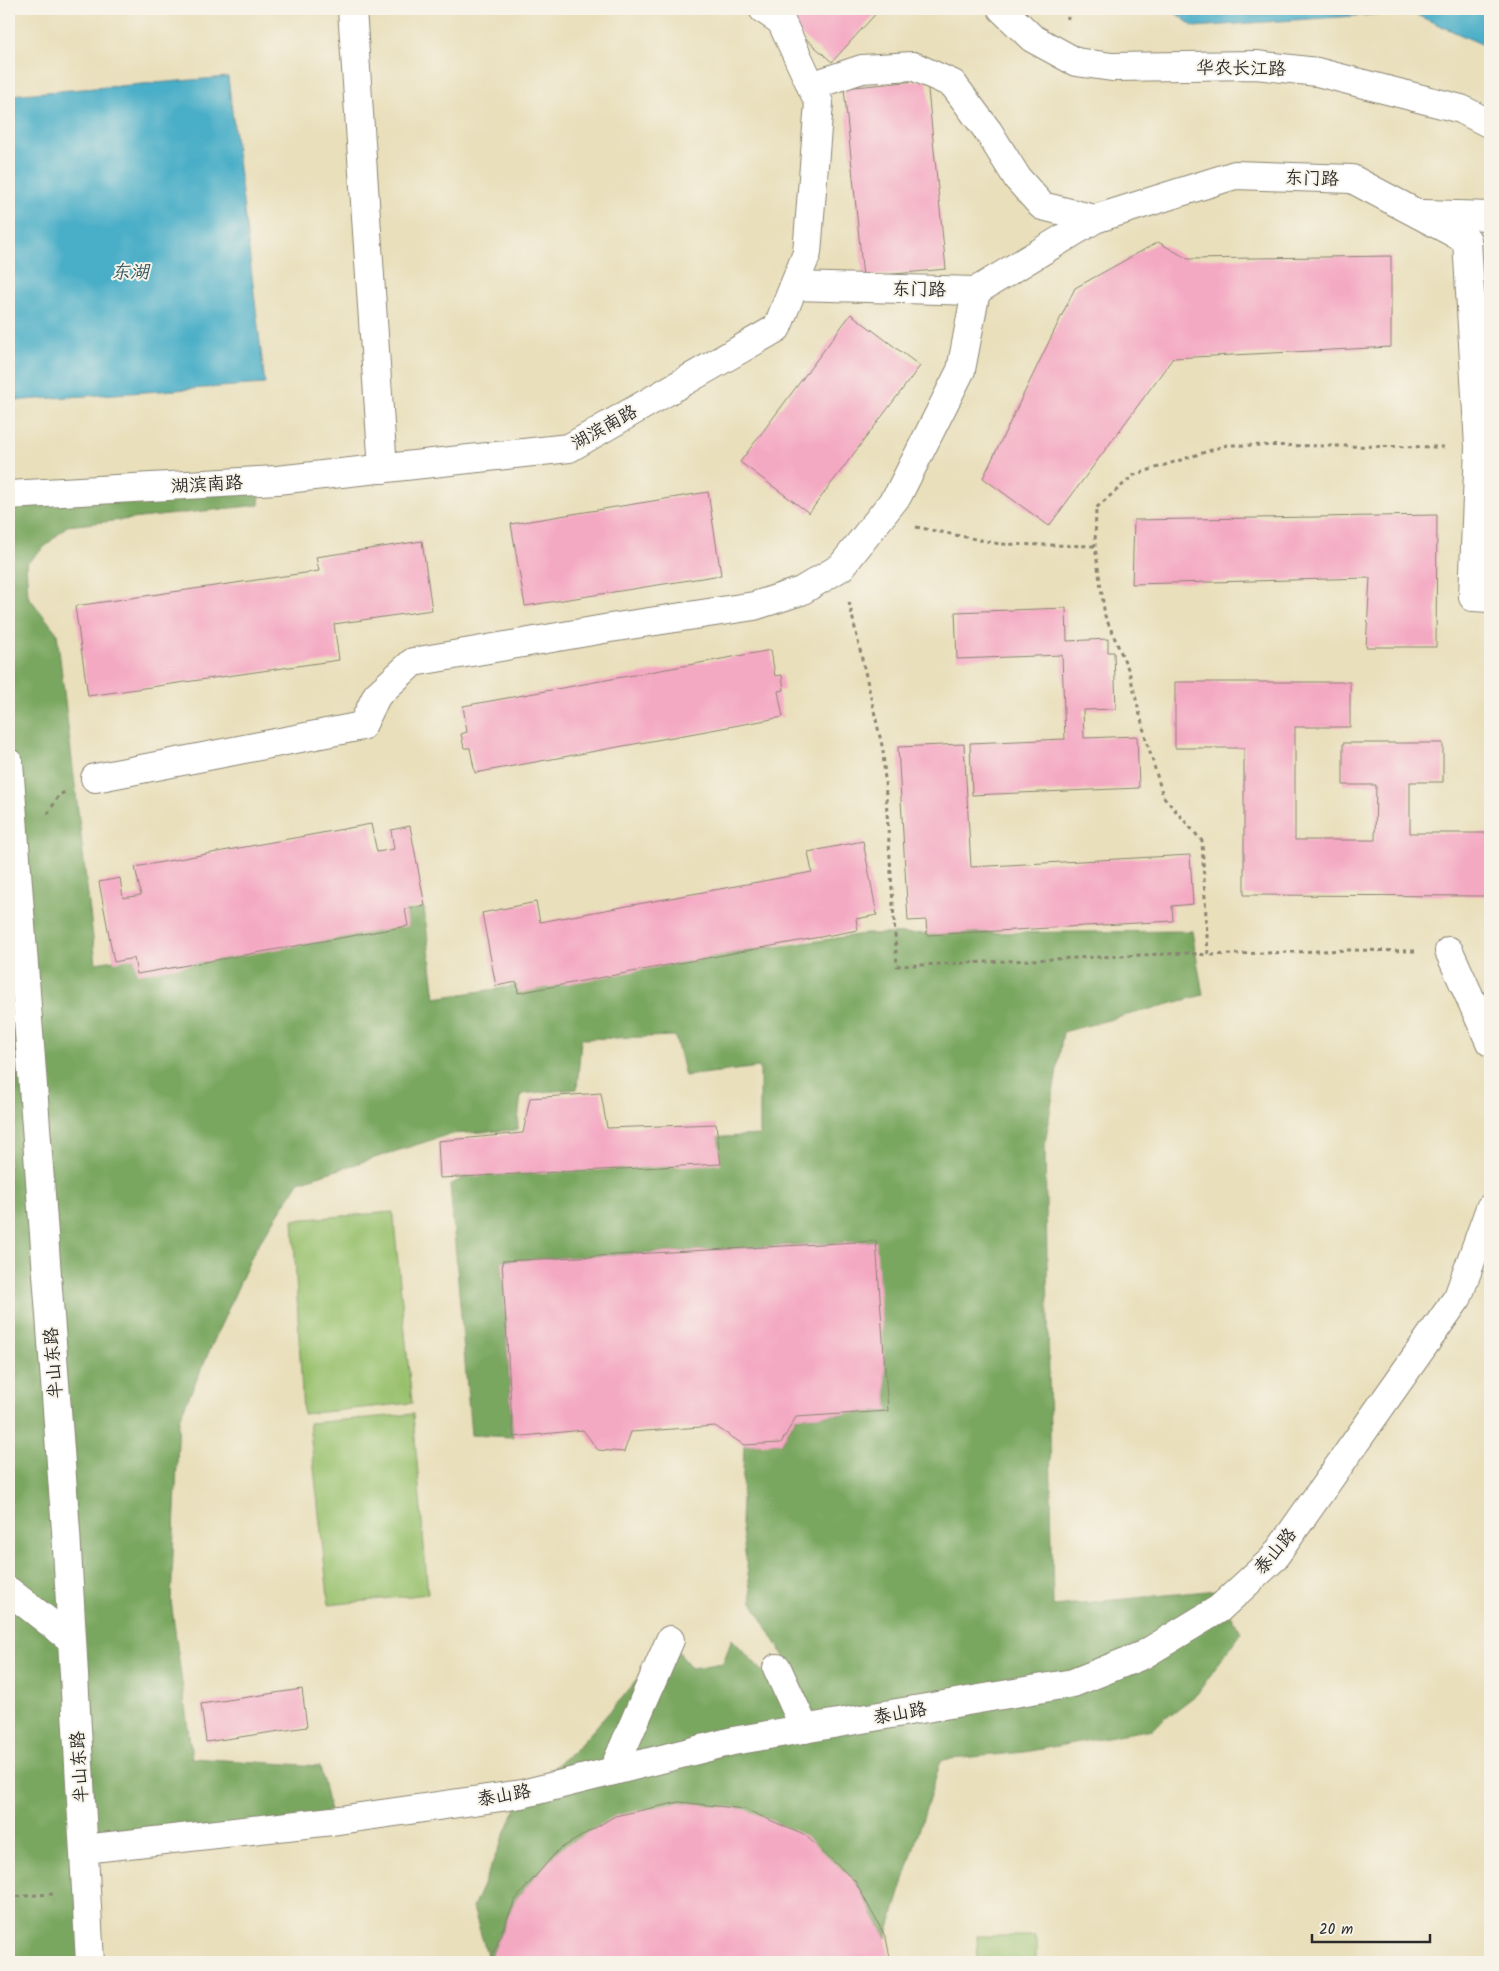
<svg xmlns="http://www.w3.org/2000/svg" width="1499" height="1971" font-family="Kalam,'LXGW WenKai TC',sans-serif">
<rect width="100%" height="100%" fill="#f7f3e8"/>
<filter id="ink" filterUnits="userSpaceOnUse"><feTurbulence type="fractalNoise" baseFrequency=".02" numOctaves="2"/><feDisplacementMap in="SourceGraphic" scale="10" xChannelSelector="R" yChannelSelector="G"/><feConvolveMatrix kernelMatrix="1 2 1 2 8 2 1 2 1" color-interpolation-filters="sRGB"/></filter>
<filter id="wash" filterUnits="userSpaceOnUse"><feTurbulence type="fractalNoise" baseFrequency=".0096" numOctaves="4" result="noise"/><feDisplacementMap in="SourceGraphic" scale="20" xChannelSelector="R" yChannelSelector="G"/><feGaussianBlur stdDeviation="1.12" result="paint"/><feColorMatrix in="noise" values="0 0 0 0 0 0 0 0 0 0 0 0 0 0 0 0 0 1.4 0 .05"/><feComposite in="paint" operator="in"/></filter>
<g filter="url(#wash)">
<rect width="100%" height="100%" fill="#e9dfbb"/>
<g fill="#99c16d" stroke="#62764c">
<polygon points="393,1212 412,1403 303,1414 293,1220"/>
<polygon points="413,1414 428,1594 329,1605 309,1423"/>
<polygon points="977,1936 1036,1936 1036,1962 978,1962"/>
</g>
<polygon fill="#7aa760" stroke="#526946" points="261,481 259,505 67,526 26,564 28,596 57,633 96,963 424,908 435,998 864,934 1192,931 1203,995 1063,1032 1045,1144 1053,1606 1217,1590 1241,1632 1197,1694 1152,1729 1024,1752 941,1760 886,1938 855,1881 558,1850 515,1900 489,1961 473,1908 522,1794 577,1748 622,1698 670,1640 691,1668 723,1663 732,1639 767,1676 786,1660 752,1602 741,1524 744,1445 781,1443 796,1417 888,1411 875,1241 502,1261 513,1437 471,1435 450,1185 519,1148 760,1135 760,1067 685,1076 675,1036 581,1039 577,1089 521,1094 517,1130 450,1134 299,1182 254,1251 179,1419 171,1601 192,1758 320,1766 332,1821 84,1849 90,1962 9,1962 9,495"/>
<g fill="#48aec7" stroke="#3a6c79">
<polygon points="1170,9 1490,9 1490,48 1410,12 1194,27"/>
<polygon points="228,77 265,384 9,401 9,95"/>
</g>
<g id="blocks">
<g fill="#f4a9c3">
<polygon points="772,9 880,9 832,62"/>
<polygon points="927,80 946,269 863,277 844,88"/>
<polygon points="1158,242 1188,259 1391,256 1391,347 1173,358 1049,526 983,478 1075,288"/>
<polygon points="851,314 920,366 809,513 740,462"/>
<polygon points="708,492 721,575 525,606 511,524"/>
<polygon points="1437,515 1436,647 1366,647 1370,578 1132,584 1134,520"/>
<polygon points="422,541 432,610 334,624 339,660 88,696 75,606 319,571 316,557"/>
<polygon points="1066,608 1067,641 1108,639 1108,652 1114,652 1116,709 1083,710 1084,738 1137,736 1139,788 972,795 970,743 1065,739 1062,655 957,659 955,612"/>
<polygon points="771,650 775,676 782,675 784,690 778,691 783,717 475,773 470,748 464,748 461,734 467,732 463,706"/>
<polygon points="1175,682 1350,682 1350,727 1295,727 1295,840 1375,840 1376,785 1343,785 1343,743 1443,743 1443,782 1410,782 1410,833 1490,833 1490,896 1244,895 1244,748 1175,748"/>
<polygon points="964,744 971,867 1190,855 1193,904 1172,906 1173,921 927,935 926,920 908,921 898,747"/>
<polygon points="371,824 377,852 394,849 391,830 410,826 425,906 405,909 408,926 137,974 134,958 114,962 99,882 120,878 123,898 141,895 135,867"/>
<polygon points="863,841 877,915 856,919 858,930 518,993 517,982 496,986 482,913 536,902 540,922 812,872 808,852"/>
<polygon points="601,1093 607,1128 716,1124 721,1164 440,1178 438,1141 523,1133 530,1098"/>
<polygon points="876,1241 888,1411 796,1417 781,1443 744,1445 715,1426 631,1432 624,1452 598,1450 583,1430 513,1437 502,1261"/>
<polygon points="302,1689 307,1727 206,1742 201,1704"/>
<polygon points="679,1802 745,1809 806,1836 855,1881 886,1938 891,1962 489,1962 515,1900 558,1850 615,1816"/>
</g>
</g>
</g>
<g filter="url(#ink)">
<use href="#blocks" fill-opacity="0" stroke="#8a8573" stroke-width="1"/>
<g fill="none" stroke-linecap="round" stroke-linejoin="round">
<g stroke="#8a8573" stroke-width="30">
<g id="minor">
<polyline points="352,9 383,469"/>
<polyline points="1002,9 1032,38 1076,62 1112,67 1256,65 1317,72 1461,109 1490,124"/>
<polyline points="811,86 862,69 913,66 953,84 988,131 1018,179 1042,206 1095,219"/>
<polyline points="1424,214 1490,216"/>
<polyline points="794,286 976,291 1095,219 1235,175 1352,179 1467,240 1479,447 1473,597 1490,598"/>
<polyline points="9,495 277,480 569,448 777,328 807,253 819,103 781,21 763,9"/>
<polyline points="9,763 66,1531 90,1962"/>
<polyline points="95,778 362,726 377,695 413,662 610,628 754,606 801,591 841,567 898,495 961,370 976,291"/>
<polyline points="1449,951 1490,1042"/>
<polyline points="9,1591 72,1640"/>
<polyline points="777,1668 805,1729"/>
<polyline points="613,1771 670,1640"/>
<polyline points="84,1849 332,1821 522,1794 733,1741 1073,1683 1143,1655 1219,1609 1273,1559 1458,1297 1490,1208"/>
</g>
</g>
<g stroke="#8a8573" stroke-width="3" stroke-dasharray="4 4" stroke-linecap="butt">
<polyline points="1067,9 1068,19"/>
<polyline points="916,527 1000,544 1095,546"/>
<polyline points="849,602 883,750 897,966 1187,953 1208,955"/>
<polyline points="48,814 59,795 65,792"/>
<polyline points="1415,951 1350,950 1208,955 1202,841 1163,796 1145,735 1129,671 1105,616 1095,546 1096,508 1134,475 1227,445 1444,447"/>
<polyline points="9,1897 53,1894"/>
</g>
<use href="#minor" stroke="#fff" stroke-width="28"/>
</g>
</g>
<g text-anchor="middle" stroke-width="4" stroke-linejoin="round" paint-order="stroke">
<g font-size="18" fill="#2b2b2b" stroke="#f7f3e8">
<text transform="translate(1241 68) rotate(1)" y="6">华农长江路</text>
<text transform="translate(1312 178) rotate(2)" y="6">东门路</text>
<text transform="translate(919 289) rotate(1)" y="6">东门路</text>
<text transform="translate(604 427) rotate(-29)" y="6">湖滨南路</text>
<text transform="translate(207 484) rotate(-3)" y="6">湖滨南路</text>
<text transform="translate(53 1363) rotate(-94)" y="6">半山东路</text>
<text transform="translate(1275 1551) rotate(-50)" y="6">泰山路</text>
<text transform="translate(900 1713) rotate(-10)" y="6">泰山路</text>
<text transform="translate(79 1767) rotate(-93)" y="6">半山东路</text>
<text transform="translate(504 1795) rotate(-10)" y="6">泰山路</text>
</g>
<g font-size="19" font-style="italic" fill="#355962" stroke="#f7f3e8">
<text x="130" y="278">东湖</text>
</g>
</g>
<rect width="1499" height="1971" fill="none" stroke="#f7f3e8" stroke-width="30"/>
<path d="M1312 1934v8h118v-8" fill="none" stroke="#2b2b2b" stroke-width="2.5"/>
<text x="1319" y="1934" font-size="15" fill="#2b2b2b" stroke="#f7f3e8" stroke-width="4" paint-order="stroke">20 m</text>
</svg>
